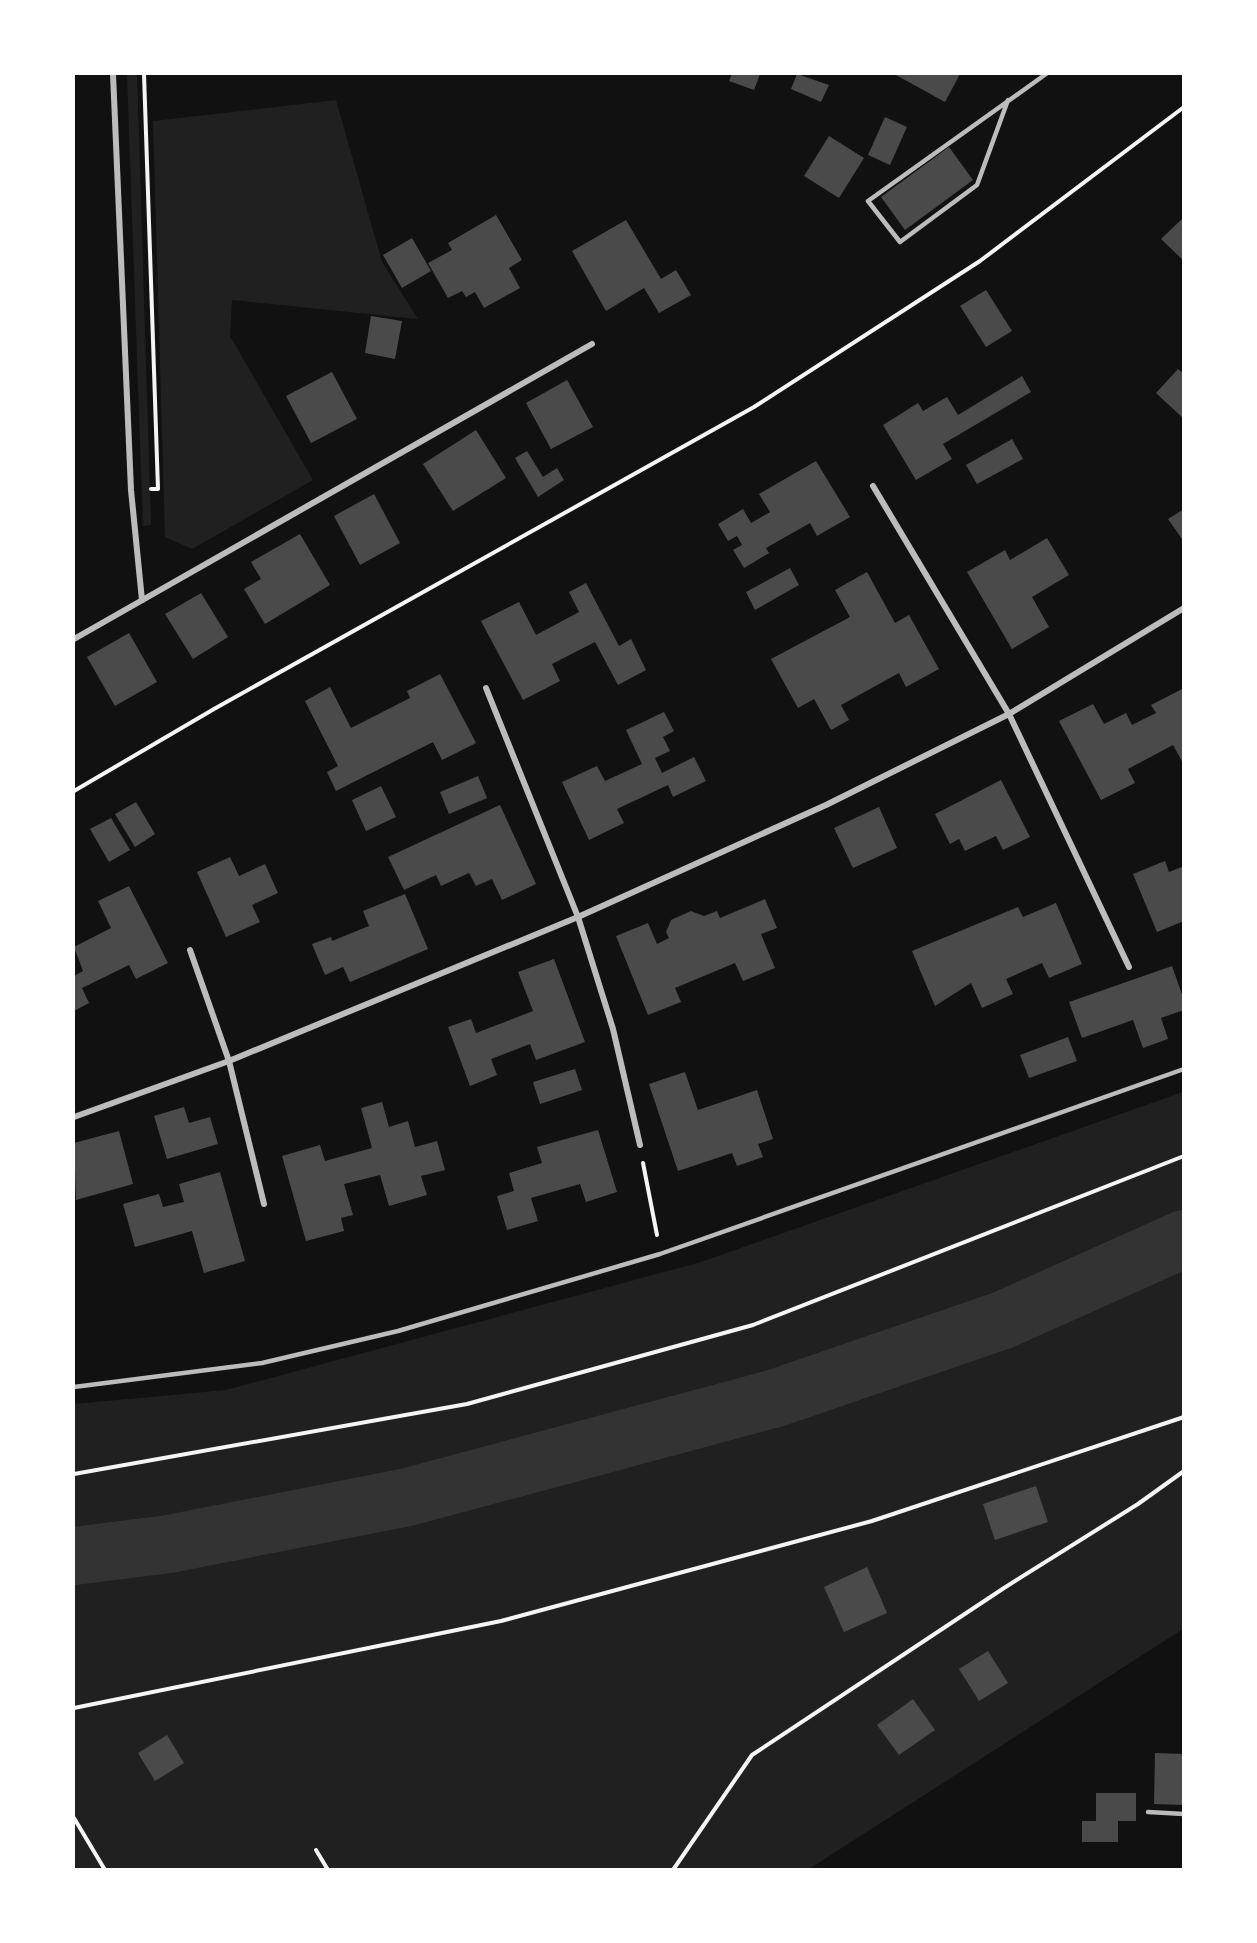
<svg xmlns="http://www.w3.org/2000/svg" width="1257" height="1943" font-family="Raleway,sans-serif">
<rect width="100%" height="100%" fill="#111"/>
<g fill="#202020">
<polygon points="127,74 137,74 151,525 143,526"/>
<polygon points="336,100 382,262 418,319 232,300 230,336 313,480 192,549 165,537 153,121"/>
<polygon points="1183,1092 1183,1629 809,1869 74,1870 74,1404 226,1390 701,1262"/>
</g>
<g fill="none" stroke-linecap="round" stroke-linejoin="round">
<polyline stroke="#333" stroke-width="58" points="74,1556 169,1544 408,1497 776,1398 1003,1320 1184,1239"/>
</g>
<g fill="#4a4a4a">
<polygon points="732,74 760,74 754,90 729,81"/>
<polygon points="797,74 829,85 821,102 791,89"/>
<polygon points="894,74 960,74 945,102"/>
<polygon points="885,117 907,127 890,165 868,155"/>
<polygon points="829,136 864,158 839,198 804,176"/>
<polygon points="949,147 973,180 905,230 881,197"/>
<polygon points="496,215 522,260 509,268 520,288 484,308 475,292 466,297 462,291 448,298 428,263 452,250 448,243"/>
<polygon points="1184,217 1184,261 1161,239"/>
<polygon points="626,220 661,279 676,270 691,295 659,313 644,288 606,311 572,251"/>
<polygon points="412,238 431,271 402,288 383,255"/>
<polygon points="986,290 1012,331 986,347 960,306"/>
<polygon points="371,316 402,321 395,359 365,353"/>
<polygon points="1178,369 1184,374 1184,419 1156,393"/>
<polygon points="332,372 357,419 311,443 286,396"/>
<polygon points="1022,376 1031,392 943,444 952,459 916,480 883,425 918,403 923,411 947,397 958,415"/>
<polygon points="567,380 593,427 551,449 526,403"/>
<polygon points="476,430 506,478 453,511 423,464"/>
<polygon points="1012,439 1023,459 977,484 966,465"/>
<polygon points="527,451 543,477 557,468 564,480 538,497 515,458"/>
<polygon points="816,461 850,517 817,536 810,523 766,548 769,553 744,568 733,550 742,545 737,536 728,541 718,524 743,509 751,523 770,512 759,494"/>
<polygon points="374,494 400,543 360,565 334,516"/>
<polygon points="1184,509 1184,542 1168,519"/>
<polygon points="300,534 330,585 265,624 244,589 261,579 251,562"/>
<polygon points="1047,538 1069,575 1032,597 1049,627 1012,649 967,572 1005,550 1010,560"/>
<polygon points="790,568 799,585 755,610 746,592"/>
<polygon points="867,572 895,623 909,615 939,669 906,687 899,673 841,705 849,720 831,730 814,699 798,708 771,659 850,617 835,590"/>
<polygon points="586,583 619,646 631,639 646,670 618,685 595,642 552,664 560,681 523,700 481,621 519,602 536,635 579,612 569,592"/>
<polygon points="201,593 228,637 193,659 165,614"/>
<polygon points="129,633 157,682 115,706 87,657"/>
<polygon points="440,674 476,743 442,760 433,742 336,791 327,772 338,766 305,701 330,687 351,728 410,698 407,691"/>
<polygon points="1184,688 1184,765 1173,745 1128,769 1135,783 1101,800 1059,721 1093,704 1104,724 1126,713 1132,725 1156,713 1151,705"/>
<polygon points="664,712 674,731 663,737 670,751 655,758 662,773 694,757 706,781 673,797 668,785 617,809 624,823 589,840 562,782 597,766 605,781 642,764 626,730"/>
<polygon points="478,776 487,798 449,814 440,792"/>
<polygon points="1001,780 1030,837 1003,850 996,836 965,851 959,839 950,844 935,814"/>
<polygon points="381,786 396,817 366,831 352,800"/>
<polygon points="136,802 155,834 135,847 115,814"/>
<polygon points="500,805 536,884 502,900 492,879 476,886 469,873 441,886 436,875 404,890 388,857"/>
<polygon points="879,807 897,848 853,868 834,828"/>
<polygon points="111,818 130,850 109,862 90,829"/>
<polygon points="230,857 239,876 265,864 278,893 252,905 260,922 226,937 197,872"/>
<polygon points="1165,861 1169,872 1184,866 1184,921 1157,932 1133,874"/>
<polygon points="129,886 168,963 136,979 129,965 82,988 89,1003 74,1011 74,976 83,971 74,947 111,928 98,901"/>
<polygon points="405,894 428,949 350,982 343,967 325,975 312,944 331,937 332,941 369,926 363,911"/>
<polygon points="765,899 777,928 761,934 775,968 743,981 735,963 675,988 681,1002 648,1015 616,936 648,923 657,944 669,938 666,932 671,920 691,911 704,916 717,911 720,918"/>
<polygon points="1056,903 1082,964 1049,978 1042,963 1006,979 1013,994 982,1008 971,983 935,1006 912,951 1018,907 1023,917"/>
<polygon points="554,959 585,1042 536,1060 530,1044 491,1059 497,1075 470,1086 448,1027 471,1019 476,1033 533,1011 518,972"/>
<polygon points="1172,966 1184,1000 1184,1010 1161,1018 1168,1039 1143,1048 1133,1020 1082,1038 1069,1002"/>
<polygon points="1068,1037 1077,1061 1029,1078 1020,1055"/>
<polygon points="575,1069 582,1090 540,1104 533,1082"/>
<polygon points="685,1072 698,1110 757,1090 773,1139 758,1144 763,1157 737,1166 732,1153 678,1171 649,1084"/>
<polygon points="382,1102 389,1127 408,1121 415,1147 437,1141 445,1170 421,1176 427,1195 389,1206 380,1175 344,1184 353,1215 341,1218 344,1231 306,1241 282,1156 320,1145 325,1161 372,1148 361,1108"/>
<polygon points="184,1107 189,1123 210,1117 218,1144 167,1159 154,1116"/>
<polygon points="598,1130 617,1192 586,1202 580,1184 531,1198 538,1221 507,1230 497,1196 514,1191 509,1173 542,1163 537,1147"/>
<polygon points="119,1131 133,1184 76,1200 74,1143"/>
<polygon points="220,1172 245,1261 204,1273 192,1231 135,1247 123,1204 159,1194 163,1207 184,1202 179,1184"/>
<polygon points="1036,1486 1048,1522 995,1540 983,1504"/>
<polygon points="867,1567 887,1613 844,1632 824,1587"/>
<polygon points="988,1651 1008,1683 979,1701 959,1669"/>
<polygon points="913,1699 935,1730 899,1755 877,1725"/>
<polygon points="167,1735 184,1763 155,1781 138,1753"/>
<polygon points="1155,1753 1184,1754 1184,1805 1154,1804"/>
<polygon points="1096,1793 1136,1793 1136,1821 1118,1821 1118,1842 1082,1842 1082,1821 1096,1821"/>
</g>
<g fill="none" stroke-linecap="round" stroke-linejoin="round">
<g stroke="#f5f5f5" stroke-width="4">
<polyline points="144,74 158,489 151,489"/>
<polyline points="74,791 214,709 754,407 980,261 1184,107"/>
<polyline points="643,1163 657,1235"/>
<polyline points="74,1474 467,1404 753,1325 1184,1156"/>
<polyline points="74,1708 501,1621 872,1521 1184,1417"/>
<polyline points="74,1818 105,1870"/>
<polyline points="316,1850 328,1870"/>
<polyline points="673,1870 752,1755 1004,1588 1138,1504 1184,1471"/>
</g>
<g stroke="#bcbcbc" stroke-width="4.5">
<polyline points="1008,100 977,185 900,242 868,201 1046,74"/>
<polyline points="74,1387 262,1363 398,1331 660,1254 1184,1069"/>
<polyline points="1148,1812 1184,1814"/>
</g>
<g stroke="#bcbcbc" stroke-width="6">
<polyline points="113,74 131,490 142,600"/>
<polyline points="873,486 1009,714 1129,967"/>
<polyline points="74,639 592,344"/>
<polyline points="486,688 578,917 613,1029 640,1145"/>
<polyline points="190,950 229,1061 264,1204"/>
<polyline points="74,1117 229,1061 578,917 826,805 1009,714 1184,608"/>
</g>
</g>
<rect width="1257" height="1943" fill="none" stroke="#ffffff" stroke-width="150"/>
</svg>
